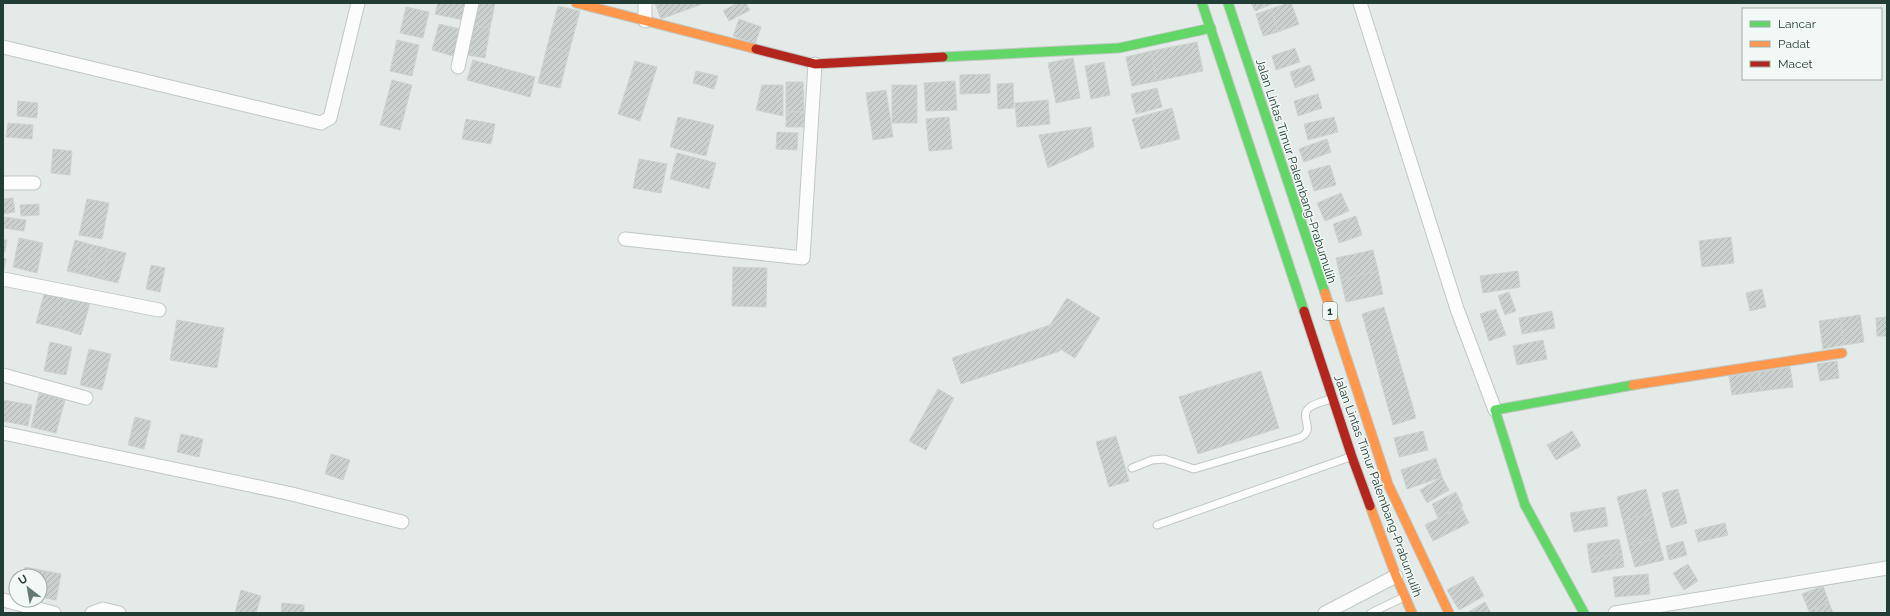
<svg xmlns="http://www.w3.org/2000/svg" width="1890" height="616" font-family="Raleway,sans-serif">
<defs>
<pattern id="building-hatch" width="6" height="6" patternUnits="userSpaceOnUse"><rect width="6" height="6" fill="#cbd1ce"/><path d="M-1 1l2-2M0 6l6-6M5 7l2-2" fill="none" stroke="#aeb4b2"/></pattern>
</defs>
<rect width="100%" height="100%" fill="#e4eae7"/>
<g fill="url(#building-hatch)" stroke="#cdd3d0">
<polygon points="438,3 467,3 463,20 435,14"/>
<polygon points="476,3 495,3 490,28 472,25"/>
<polygon points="655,3 702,3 702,4 661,19"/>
<polygon points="737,3 746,3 750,10 729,21 723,11"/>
<polygon points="1251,3 1274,3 1255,11"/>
<polygon points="1288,3 1291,3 1299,24 1278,32 1271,9"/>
<polygon points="558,6 580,11 569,52 547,47"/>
<polygon points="406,7 429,12 423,38 400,33"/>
<polygon points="1271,9 1278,32 1263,36 1256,14"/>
<polygon points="739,19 761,27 755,44 733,36"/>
<polygon points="439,24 460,29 453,56 432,50"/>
<polygon points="472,25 490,28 485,58 467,55"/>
<polygon points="397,40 419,45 412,76 390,71"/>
<polygon points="1197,42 1203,71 1157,81 1151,51"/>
<polygon points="547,47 569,52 560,88 538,83"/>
<polygon points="1295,48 1300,62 1276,70 1272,56"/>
<polygon points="1151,51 1157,81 1132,86 1126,57"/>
<polygon points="1073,58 1080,98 1056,103 1048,63"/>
<polygon points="473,60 535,77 530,97 467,80"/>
<polygon points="635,61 657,67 640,121 618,114"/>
<polygon points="1104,62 1110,95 1091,99 1085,66"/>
<polygon points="1310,65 1315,80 1295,88 1290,72"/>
<polygon points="696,71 718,76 714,89 693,83"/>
<polygon points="990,74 990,93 960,94 960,75"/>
<polygon points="392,80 412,85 404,115 384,110"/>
<polygon points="955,81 957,110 926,111 924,83"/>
<polygon points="786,82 803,82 804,112 786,112"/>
<polygon points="1013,83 1014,108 998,109 997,84"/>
<polygon points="762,85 783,85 783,116 756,110"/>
<rect x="892" y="85" width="25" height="38"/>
<polygon points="1157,88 1162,107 1136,114 1131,94"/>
<polygon points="886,90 893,137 873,140 866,93"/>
<polygon points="1318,94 1322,108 1298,116 1294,101"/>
<polygon points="1048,100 1050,124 1017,127 1015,103"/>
<polygon points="18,101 38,103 37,118 17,116"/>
<polygon points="1172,108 1180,139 1141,149 1132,119"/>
<polygon points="384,110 404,115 400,130 380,125"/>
<rect x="786" y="112" width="18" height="15"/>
<polygon points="678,117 714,125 706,156 670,147"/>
<polygon points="949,117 952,149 929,151 926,119"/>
<polygon points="1334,117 1338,132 1308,140 1304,124"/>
<polygon points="466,119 495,124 491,144 462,139"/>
<polygon points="8,123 33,125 32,139 6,137"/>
<polygon points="1091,127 1094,147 1048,168 1039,135"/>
<polygon points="777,132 798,133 797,150 776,149"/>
<polygon points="1327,139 1331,152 1304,162 1299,149"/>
<polygon points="53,149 72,151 70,175 51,173"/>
<polygon points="677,153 716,163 709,189 670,179"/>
<polygon points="639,159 667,164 661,193 633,188"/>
<polygon points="1330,165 1336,185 1314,191 1308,171"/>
<polygon points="1341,193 1349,211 1325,221 1317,203"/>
<polygon points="13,198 15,212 3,214 3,199"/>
<polygon points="87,199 109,203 102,239 79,235"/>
<polygon points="39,204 39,215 21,216 20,205"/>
<polygon points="1356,216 1362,235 1339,243 1333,224"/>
<polygon points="5,217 26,220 24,231 3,228"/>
<polygon points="1731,237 1734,263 1702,267 1699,241"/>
<polygon points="19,238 43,243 37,273 13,267"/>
<polygon points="3,240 7,240 5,252 3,252"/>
<polygon points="75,240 93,245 85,275 67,271"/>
<polygon points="93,245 109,249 101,279 85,275"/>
<polygon points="109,249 126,253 118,283 101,279"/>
<polygon points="1373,250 1378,271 1341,280 1336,258"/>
<polygon points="3,258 6,259 3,274"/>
<polygon points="151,265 165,268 160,292 146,289"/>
<polygon points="733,267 767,268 766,307 732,306"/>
<polygon points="1378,271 1383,294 1346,302 1341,280"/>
<polygon points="1518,271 1520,287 1483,293 1480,276"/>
<polygon points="1762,289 1766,307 1750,311 1746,293"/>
<polygon points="45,291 67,297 58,328 36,323"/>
<polygon points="1509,292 1516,311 1505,315 1498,296"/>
<polygon points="67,297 90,303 81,335 58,328"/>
<polygon points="1067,298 1100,318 1075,358 1060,349 1060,351 961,384 952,358 1050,325"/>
<polygon points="1384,307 1416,418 1393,425 1362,314"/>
<polygon points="1496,309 1506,335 1489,341 1480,314"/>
<polygon points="1552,311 1555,328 1522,334 1519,318"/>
<polygon points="1860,315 1864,342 1844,345 1840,318"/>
<polygon points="1887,317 1887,336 1877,336 1876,318"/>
<polygon points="1840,318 1844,345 1823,349 1819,321"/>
<polygon points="177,320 224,328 217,368 170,360"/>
<polygon points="1543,340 1547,359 1517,365 1513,346"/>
<polygon points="50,342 72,347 66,375 44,371"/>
<polygon points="89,349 111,354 102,390 80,385"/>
<polygon points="1837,361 1839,378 1820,381 1817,364"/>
<polygon points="1790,367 1793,387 1761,391 1758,372"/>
<polygon points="1261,371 1279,428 1198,454 1179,397"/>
<polygon points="1758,372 1761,391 1732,395 1729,376"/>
<polygon points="938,389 954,398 926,450 909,441"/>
<polygon points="39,393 65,400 56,433 31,427"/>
<polygon points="3,400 32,405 28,426 3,421"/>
<polygon points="135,417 151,421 144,449 128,445"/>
<polygon points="1423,431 1428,450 1399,457 1394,438"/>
<polygon points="1572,431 1581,446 1556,460 1547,445"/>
<polygon points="181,434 203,439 199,457 177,452"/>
<polygon points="1116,436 1129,481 1109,487 1096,442"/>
<polygon points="331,454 350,460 343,480 325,474"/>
<polygon points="1436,458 1442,477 1407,489 1401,470"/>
<polygon points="1442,477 1449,490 1427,503 1420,490"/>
<polygon points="1646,489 1652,513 1623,521 1617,497"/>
<polygon points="1678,489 1687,523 1671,528 1662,493"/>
<polygon points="1456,492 1463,506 1438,518 1432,504"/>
<polygon points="1461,507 1469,523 1433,541 1425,525"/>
<polygon points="1605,507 1608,526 1574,532 1570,513"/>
<polygon points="1652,513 1658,538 1629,546 1623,521"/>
<polygon points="1725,523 1728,535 1698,542 1695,530"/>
<polygon points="1658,538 1664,560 1635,567 1629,546"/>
<polygon points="1619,539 1622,553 1589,559 1587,544"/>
<polygon points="1683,541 1687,555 1669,560 1666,546"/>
<polygon points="1622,553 1624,567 1592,573 1589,559"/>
<polygon points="1688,564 1698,581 1684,590 1673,573"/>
<polygon points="25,567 61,574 56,600 40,597 40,576 24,576"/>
<polygon points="1648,574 1650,594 1615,597 1613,577"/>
<polygon points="1473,576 1484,596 1459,610 1447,590"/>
<polygon points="1823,586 1829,603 1809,611 1802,594"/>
<polygon points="241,590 261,596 256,613 235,613"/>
<polygon points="1485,602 1491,613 1467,613"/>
<polygon points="282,603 304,605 304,613 281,613"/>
<polygon points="1829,603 1833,613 1809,613 1809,611"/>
</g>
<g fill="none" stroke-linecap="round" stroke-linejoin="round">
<g stroke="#c1c7c4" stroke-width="9">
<g id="lane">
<path d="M1132 468 1152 460 1164 459 1194 469 1299 438C1318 430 1297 417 1310 407 1316 403 1325 401 1331 399"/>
<polyline points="1157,525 1350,457"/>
<polyline points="1371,613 1404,597"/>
</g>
</g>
<g stroke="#c1c7c4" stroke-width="15">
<g id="street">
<polyline points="645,3 645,21"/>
<polyline points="1360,3 1457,309 1495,410"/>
<polyline points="3,47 321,123 330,118 358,3"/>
<polyline points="458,67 472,3"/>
<polyline points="3,183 34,183"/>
<polyline points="625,239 803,258 815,64"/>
<polyline points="3,279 159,310"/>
<polyline points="3,375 86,398"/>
<polyline points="3,433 292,494 402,522"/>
<polyline points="3,600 54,613"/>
<polyline points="92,613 103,609 119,613"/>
<polyline points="1325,613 1396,576"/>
<polyline points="1615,613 1887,568"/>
</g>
</g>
<g stroke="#c0c7c4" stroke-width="11">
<g id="fast">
<polyline points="1202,3 1304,311"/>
<polyline points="1228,3 1325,293"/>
<polyline points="943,57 1119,48 1211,28"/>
<polyline points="1584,613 1525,505 1495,410 1633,385"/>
</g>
</g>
<g stroke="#c0c7c4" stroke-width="11">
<g id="slow">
<polyline points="576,3 756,49"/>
<polyline points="1325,293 1388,484 1449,613"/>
<polyline points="1633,385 1842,353"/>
<polyline points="1370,506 1396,576 1412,613"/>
</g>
</g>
<g stroke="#c0c7c4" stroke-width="11">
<g id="jam">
<polyline points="756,49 815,64 943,57"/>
<polyline points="1304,311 1352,457 1370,506"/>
</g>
</g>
<use href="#lane" stroke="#fbfcfb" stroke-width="7"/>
<use href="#street" stroke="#fbfcfb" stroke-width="13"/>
<use href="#fast" stroke="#63d668" stroke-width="9"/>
<use href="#slow" stroke="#ff974d" stroke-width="9"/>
<use href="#jam" stroke="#b3261e" stroke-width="9"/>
</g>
<g text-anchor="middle" stroke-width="3" stroke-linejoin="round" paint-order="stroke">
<rect fill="#f2f8f5" stroke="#60756f" stroke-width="1" x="1323" y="302" width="14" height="18" rx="3"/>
<g font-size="11" font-weight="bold" fill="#223d35">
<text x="1330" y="315">1</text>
</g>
<g font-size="12" fill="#223d35" stroke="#f2f8f5">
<text transform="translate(1296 171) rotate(72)" y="4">Jalan Lintas Timur Palembang-Prabumulih</text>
<text transform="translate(1378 486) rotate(70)" y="4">Jalan Lintas Timur Palembang-Prabumulih</text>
</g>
</g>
<rect width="1890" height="616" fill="none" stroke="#223d35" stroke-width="8"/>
<rect x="1742" y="8" width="140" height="72" fill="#f2f8f5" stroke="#9fada8"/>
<rect x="1750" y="21" width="20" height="6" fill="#63d668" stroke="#9fada8"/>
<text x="1778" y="28" font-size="12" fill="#223d35">Lancar</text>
<rect x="1750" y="41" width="20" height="6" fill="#ff974d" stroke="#9fada8"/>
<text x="1778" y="48" font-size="12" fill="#223d35">Padat</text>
<rect x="1750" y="61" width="20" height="6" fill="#b3261e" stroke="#9fada8"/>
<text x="1778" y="68" font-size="12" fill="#223d35">Macet</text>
<g transform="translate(28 588) rotate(329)"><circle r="19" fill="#f2f8f5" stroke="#9fada8"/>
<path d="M0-3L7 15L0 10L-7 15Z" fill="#667a73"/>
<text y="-6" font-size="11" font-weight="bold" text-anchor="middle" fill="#223d35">U</text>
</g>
</svg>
